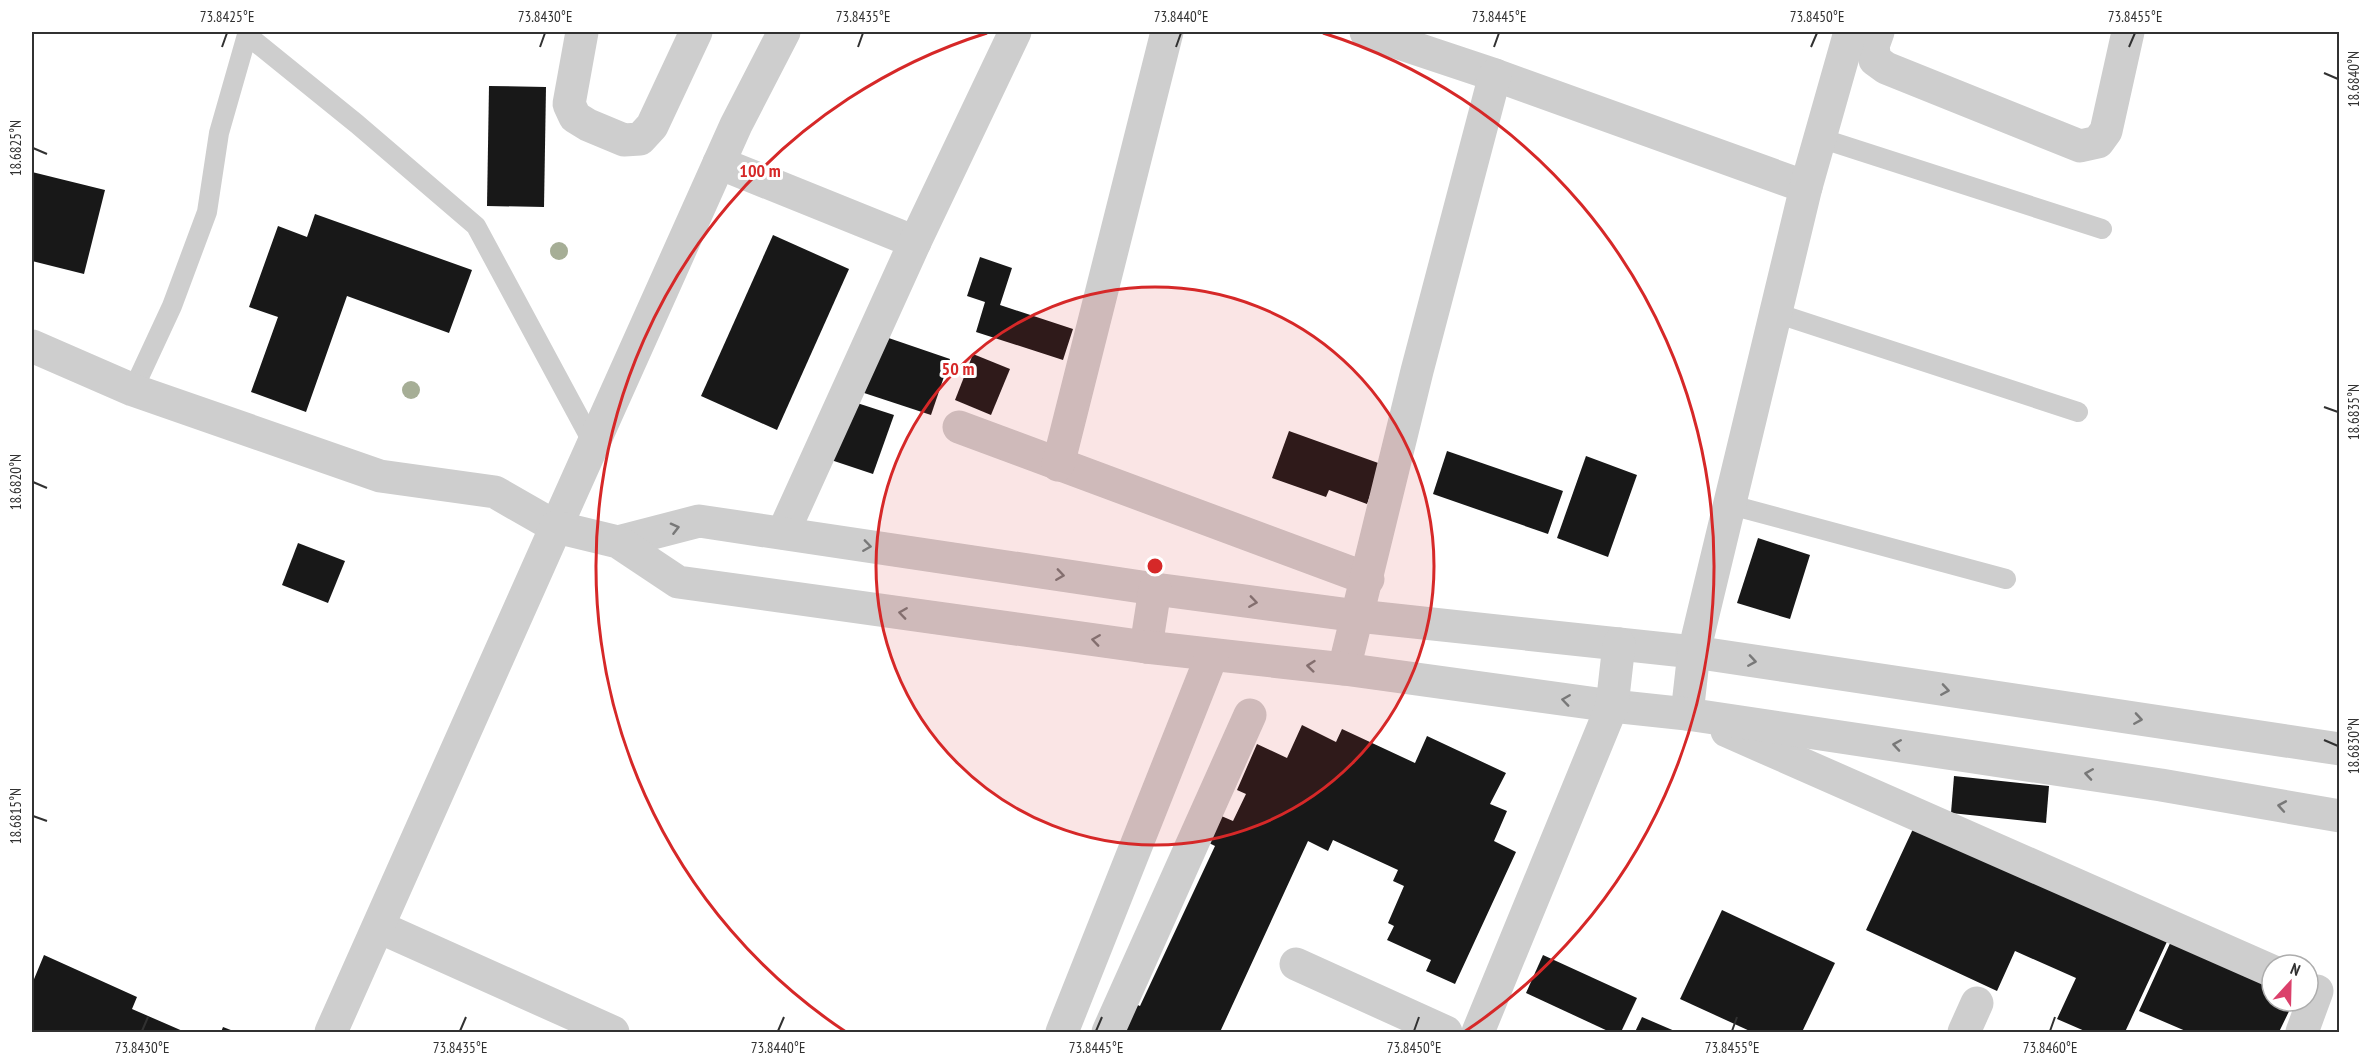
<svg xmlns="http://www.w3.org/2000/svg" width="2371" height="1064" font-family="'PT Sans Narrow',sans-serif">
<rect width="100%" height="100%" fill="#fff"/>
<g fill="#181818">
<polygon points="489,86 546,87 544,207 487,206"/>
<polygon points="32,172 105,190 84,274 32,261"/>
<polygon points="315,214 472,270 449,333 347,296 306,412 251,392 278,317 249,307 278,226 307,237"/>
<polygon points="773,235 849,269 777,430 701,396"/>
<polygon points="980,257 1012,268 1000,305 1073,329 1063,360 976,332 985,302 967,296"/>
<polygon points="874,333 950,359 931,415 855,390"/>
<polygon points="973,354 1010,369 991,415 955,400"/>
<polygon points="851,401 894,415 873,474 831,460"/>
<polygon points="1289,431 1381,464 1367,504 1329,490 1326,497 1272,478"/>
<polygon points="1447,451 1563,491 1548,534 1433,494"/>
<polygon points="1586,456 1637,475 1608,557 1557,538"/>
<polygon points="1758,538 1810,555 1790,619 1737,603"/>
<polygon points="298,543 345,561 328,603 282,585"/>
<polygon points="1302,725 1336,742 1342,729 1415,763 1427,736 1506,773 1490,804 1507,811 1494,841 1516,852 1455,984 1426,971 1431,960 1387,940 1394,926 1388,923 1404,886 1393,881 1398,870 1333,840 1328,851 1308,841 1220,1032 1126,1032 1133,1003 1140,1006 1215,846 1207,842 1219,815 1233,821 1246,794 1237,790 1257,744 1287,758"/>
<polygon points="1954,776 2049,786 2046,823 1951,813"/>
<polygon points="1919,816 2171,933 2125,1032 2087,1032 2057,1019 2076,978 2015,951 1997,991 1866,930"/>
<polygon points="1722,910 1835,963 1802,1032 1752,1032 1680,999"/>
<polygon points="2172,939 2272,985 2272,1001 2294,1001 2279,1032 2188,1032 2139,1011"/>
<polygon points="44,955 137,997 132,1009 185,1032 32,1032 32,984"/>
<polygon points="1543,955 1637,998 1621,1032 1610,1032 1526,993"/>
<polygon points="1642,1017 1677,1032 1635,1032"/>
<polygon points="223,1027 236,1032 221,1032"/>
</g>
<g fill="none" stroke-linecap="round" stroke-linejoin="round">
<g stroke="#cecece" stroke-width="20">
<polyline points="1820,138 2102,229"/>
<polyline points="1776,313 2078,412"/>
<polyline points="133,390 172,306 207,212 219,133 247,35 357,124 476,226 594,445"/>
<polyline points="1731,505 2006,579"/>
</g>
<g stroke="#cecece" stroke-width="33">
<polyline points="582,32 569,104 575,117 588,125 624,140 640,139 652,126 696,32"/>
<polyline points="1366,32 1495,75 1806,187"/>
<polyline points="1878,32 1873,46 1875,60 1886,68 2080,146 2098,142 2106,131 2128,32"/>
<polyline points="719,163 915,242"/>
<polyline points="32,346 133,390 380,476 495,492 556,527 736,125 784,32"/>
<polyline points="959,427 1368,579"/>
<polyline points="1058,465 1167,32"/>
<polyline points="783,533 915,242 1015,32"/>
<polyline points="618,542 699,521 1155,589 1358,616 1694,652 2340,749"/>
<polyline points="1146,647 1155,589"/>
<polyline points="1344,669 1417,371 1495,75"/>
<polyline points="1687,714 1694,652 1806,187 1850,32"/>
<polyline points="1727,731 2272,971"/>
<polyline points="379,927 613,1032"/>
<polyline points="1296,964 1446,1032"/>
<polyline points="331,1032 556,527 618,542 678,582 1146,647 1344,669 1612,706 1687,714 2161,785 2340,816"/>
<polyline points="1062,1032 1212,655"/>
<polyline points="1108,1032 1250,715"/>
<polyline points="1478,1032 1612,706 1619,644"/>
<polyline points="1964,1032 1977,1003"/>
<polyline points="2302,1032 2317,991"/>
</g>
</g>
<g fill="#a6ae96">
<circle cx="559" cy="251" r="9"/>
<circle cx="411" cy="390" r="9"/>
</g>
<defs><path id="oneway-chevron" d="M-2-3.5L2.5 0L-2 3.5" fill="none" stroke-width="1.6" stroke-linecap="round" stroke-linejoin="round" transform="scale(1.5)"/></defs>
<g stroke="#787878">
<use href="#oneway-chevron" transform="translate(675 528) rotate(-14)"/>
<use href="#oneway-chevron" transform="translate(867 546) rotate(8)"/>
<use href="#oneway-chevron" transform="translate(1060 575) rotate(8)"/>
<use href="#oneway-chevron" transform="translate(1253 602) rotate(8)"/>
<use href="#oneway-chevron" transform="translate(903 613) rotate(-172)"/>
<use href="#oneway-chevron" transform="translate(1096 640) rotate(-172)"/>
<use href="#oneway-chevron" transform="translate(1752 661) rotate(9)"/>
<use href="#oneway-chevron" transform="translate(1311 666) rotate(-174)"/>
<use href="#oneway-chevron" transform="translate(1945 690) rotate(9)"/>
<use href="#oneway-chevron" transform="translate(1566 700) rotate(-172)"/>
<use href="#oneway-chevron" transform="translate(2138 719) rotate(9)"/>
<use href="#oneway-chevron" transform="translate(1897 745) rotate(-171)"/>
<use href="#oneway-chevron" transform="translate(2089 774) rotate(-171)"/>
<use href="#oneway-chevron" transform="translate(2282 806) rotate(-170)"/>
</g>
<path fill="none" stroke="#313131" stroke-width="2" d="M222 47 227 33M540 47 545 33M858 47 863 33M1176 47 1181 33M1494 47 1499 33M1811 47 1817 33M2129 47 2135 33M2324 73 2338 79M33 148 47 154M2324 407 2338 412M33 482 47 488M2324 740 2338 746M33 816 47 821M142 1031 148 1017M460 1031 466 1017M778 1031 784 1017M1096 1031 1102 1017M1414 1031 1419 1017M1732 1031 1737 1017M2050 1031 2055 1017"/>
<circle cx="1155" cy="566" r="279" fill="#d62828" fill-opacity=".12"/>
<g fill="none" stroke="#d62828" stroke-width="3">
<circle cx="1155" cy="566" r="279"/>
<path d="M846 1032A559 559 0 0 1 987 33M1323 33A559 559 0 0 1 1464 1032"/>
</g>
<circle cx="1155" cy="566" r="9" fill="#d62828" stroke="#fff" stroke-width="3"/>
<g font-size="18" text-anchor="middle" font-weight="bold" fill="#d62828" stroke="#fff" stroke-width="6" stroke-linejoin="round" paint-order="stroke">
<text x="760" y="177">100 m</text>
<text x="958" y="375">50 m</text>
</g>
<rect width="2371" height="1064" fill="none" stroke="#ffffff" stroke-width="66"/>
<g transform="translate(2290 983) rotate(22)"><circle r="28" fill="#ffffff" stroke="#adadad" stroke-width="1.5"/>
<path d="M0-4.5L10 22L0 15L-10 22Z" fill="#db406b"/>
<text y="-9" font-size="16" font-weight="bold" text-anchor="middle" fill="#313131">N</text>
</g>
<rect x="33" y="33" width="2305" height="998" fill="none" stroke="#313131" stroke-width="2"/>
<g font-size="15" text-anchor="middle" fill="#313131">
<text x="227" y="22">73.8425°E</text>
<text x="545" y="22">73.8430°E</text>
<text x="863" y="22">73.8435°E</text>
<text x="1181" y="22">73.8440°E</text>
<text x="1499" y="22">73.8445°E</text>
<text x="1817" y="22">73.8450°E</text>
<text x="2135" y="22">73.8455°E</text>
<text transform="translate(2354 79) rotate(-90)" y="5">18.6840°N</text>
<text transform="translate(16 148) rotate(-90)" y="5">18.6825°N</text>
<text transform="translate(2354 412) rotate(-90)" y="5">18.6835°N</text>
<text transform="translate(16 482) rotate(-90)" y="5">18.6820°N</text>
<text transform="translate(2354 746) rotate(-90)" y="5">18.6830°N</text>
<text transform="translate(16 816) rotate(-90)" y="5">18.6815°N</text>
<text x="142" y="1053">73.8430°E</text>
<text x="460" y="1053">73.8435°E</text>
<text x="778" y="1053">73.8440°E</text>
<text x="1096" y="1053">73.8445°E</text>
<text x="1414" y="1053">73.8450°E</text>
<text x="1732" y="1053">73.8455°E</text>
<text x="2050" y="1053">73.8460°E</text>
</g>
</svg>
